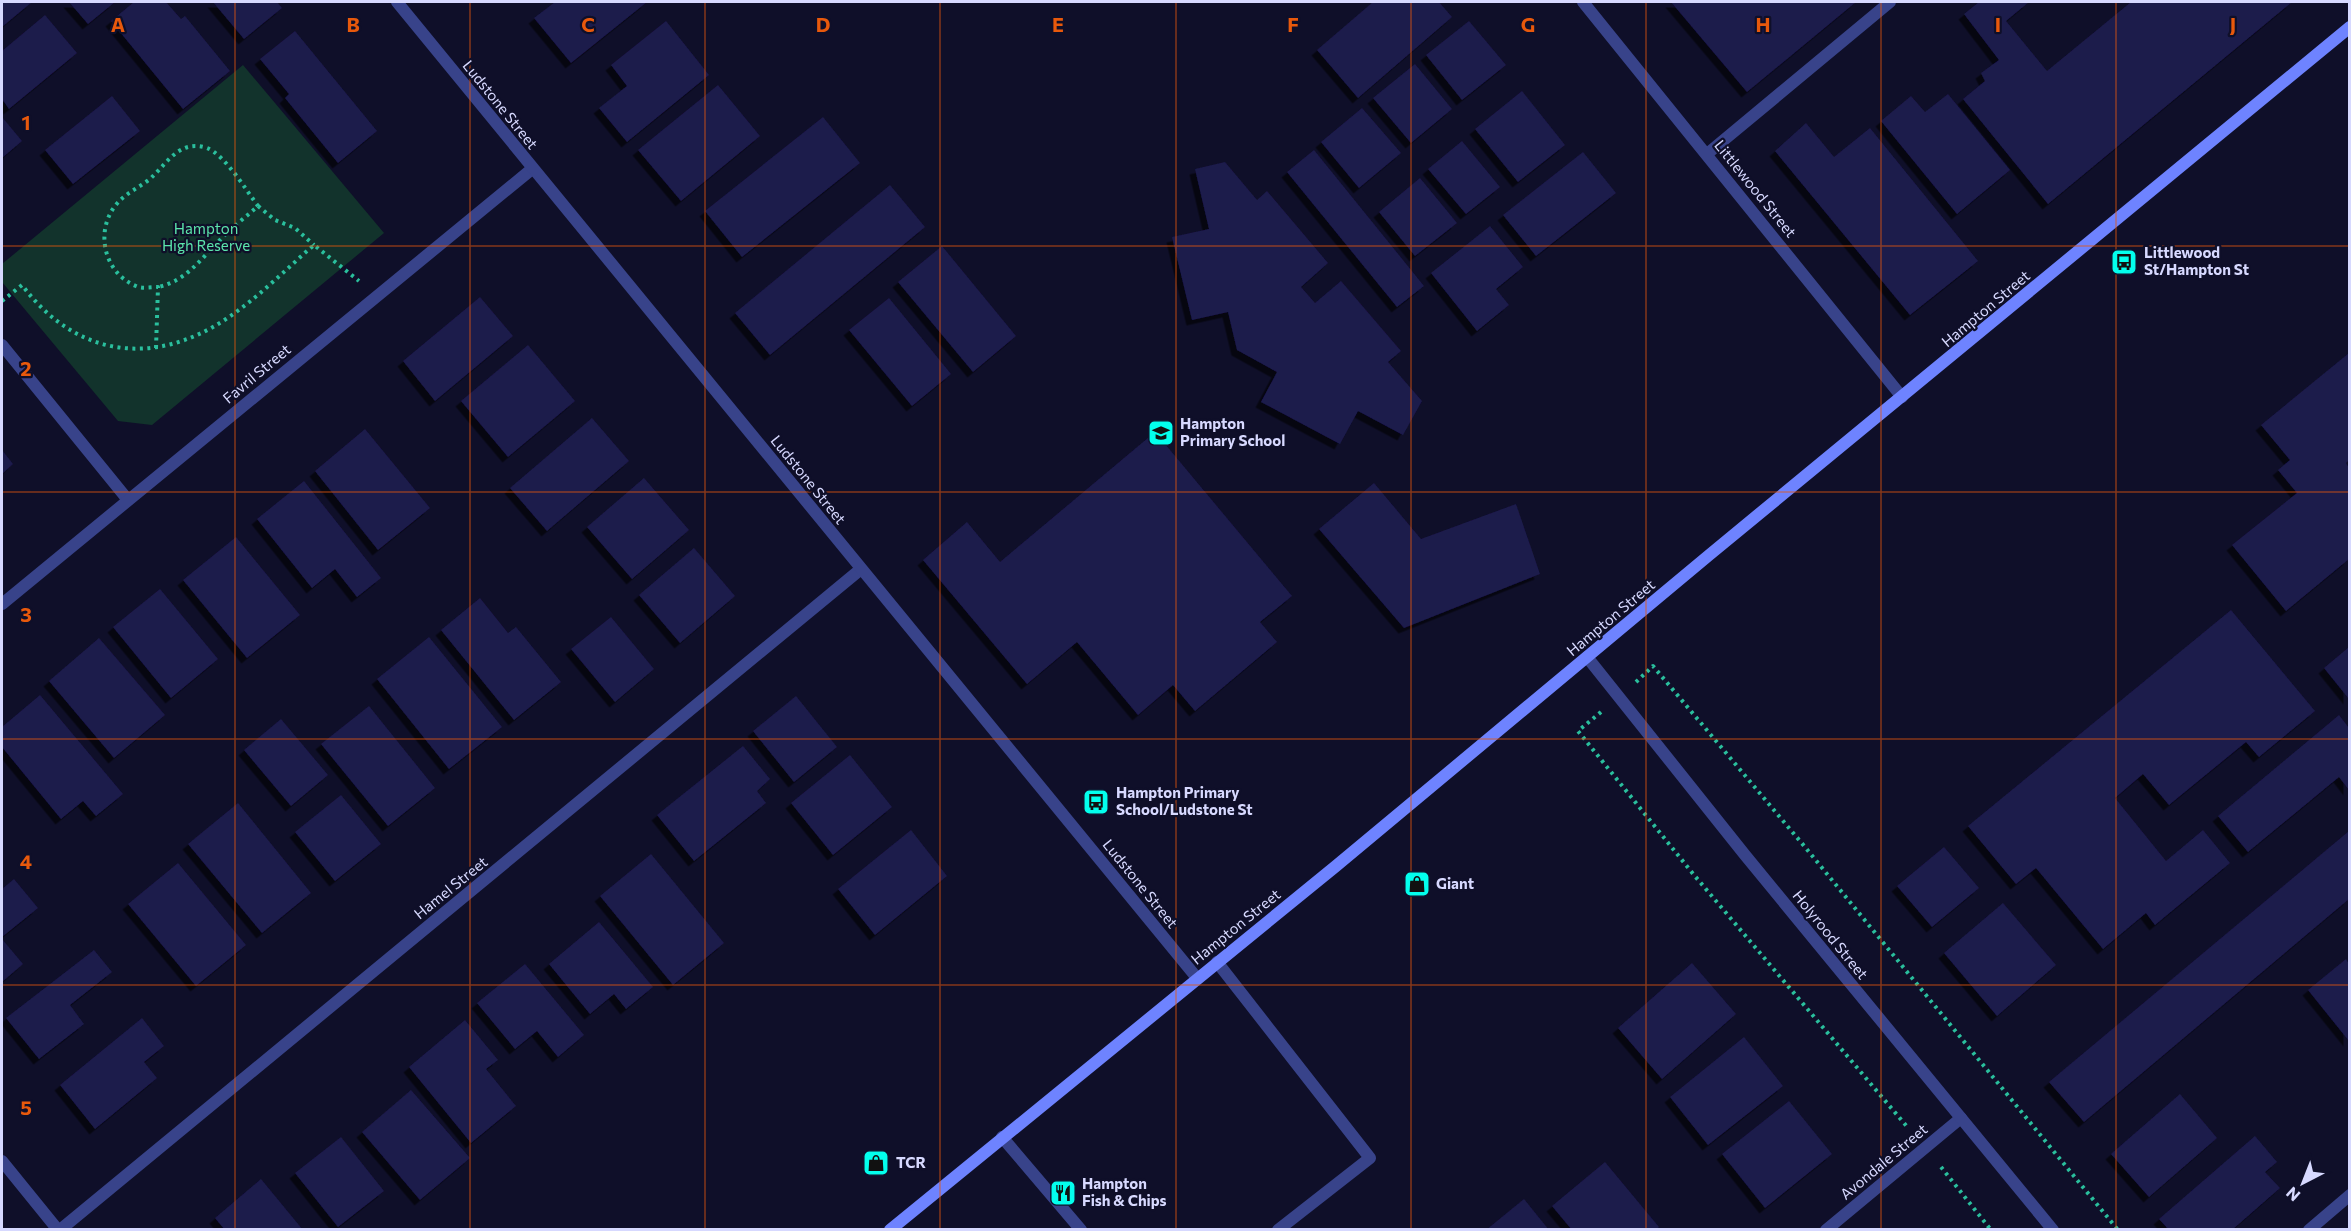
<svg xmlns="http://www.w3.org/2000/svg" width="2351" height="1231" font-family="Commissioner,sans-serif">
<defs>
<filter id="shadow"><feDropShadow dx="-5.5" dy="5.5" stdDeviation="0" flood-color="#0009"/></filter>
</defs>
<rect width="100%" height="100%" fill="#0f0f29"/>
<polygon fill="#12332c" points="243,65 384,233 152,425 118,421 2,282 2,264"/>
<g fill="#1c1a4b" filter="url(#shadow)">
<polygon points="2,2 32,2 2,27"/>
<polygon points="69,2 115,2 88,24"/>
<polygon points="134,2 166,2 181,19 185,16 230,71 183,109 111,21"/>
<polygon points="213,2 277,2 282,8 244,39"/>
<polygon points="555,2 647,2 571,63 534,18"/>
<polygon points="1373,2 1439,2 1452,17 1358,98 1317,50"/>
<polygon points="1671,2 1856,2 1747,92"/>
<polygon points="1979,2 2029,2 2006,21 2047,71 2131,2 2292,2 2048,204 1963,99 1985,81 1981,73 1999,60 1964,14"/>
<polygon points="45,15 77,53 9,109 2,99 2,51"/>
<polygon points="666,21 709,75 627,142 599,108 627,86 611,65"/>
<polygon points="1469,21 1506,65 1462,100 1426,55"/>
<polygon points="295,31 377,131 338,163 285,98 289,94 260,59"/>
<polygon points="1415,64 1452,109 1411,143 1373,98"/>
<polygon points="718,85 760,136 681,201 638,150"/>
<polygon points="1522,91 1565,145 1518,182 1475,129"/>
<polygon points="1948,94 2010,170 1957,214 1881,121 1911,96 1925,112"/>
<polygon points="112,96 140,131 73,184 45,150"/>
<polygon points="1362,108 1401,153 1359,188 1321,142"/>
<polygon points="2,117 22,141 2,158"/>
<polygon points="823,117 860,163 742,257 705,211"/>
<polygon points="1806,123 1834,157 1870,128 1978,261 1910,315 1775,151"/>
<polygon points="1462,141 1500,187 1466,214 1428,169"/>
<polygon points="1314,150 1424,286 1397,307 1287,172"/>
<polygon points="1583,152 1616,193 1536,256 1503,215"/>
<polygon points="1225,162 1257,200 1267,191 1328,263 1301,287 1315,303 1341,281 1401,351 1388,362 1422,401 1403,435 1358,411 1340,444 1261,402 1277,372 1237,350 1228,312 1192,320 1172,237 1209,229 1195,169"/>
<polygon points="1420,178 1457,223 1415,256 1379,212"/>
<polygon points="890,185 925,227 770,355 735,313"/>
<polygon points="1490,226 1523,267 1496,289 1509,305 1477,331 1431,273"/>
<polygon points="942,246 1016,336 973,372 898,282"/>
<polygon points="480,297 513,336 435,401 403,361"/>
<polygon points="889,298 951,374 912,406 849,330"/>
<polygon points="528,345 575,401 508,457 461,401"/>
<polygon points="2349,353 2349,460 2346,463 2349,468 2349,559 2286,611 2232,545 2297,493 2278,470 2290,460 2261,425"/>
<polygon points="592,418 629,461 547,531 510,488"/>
<polygon points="365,429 430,508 378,550 315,471"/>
<polygon points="1155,432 1292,596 1260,622 1277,642 1195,711 1173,685 1138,715 1077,642 1027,684 923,560 967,522 1000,562"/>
<polygon points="2,450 13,464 2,474"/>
<polygon points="644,478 689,530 632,579 587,527"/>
<polygon points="304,481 381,578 357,597 335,569 312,588 257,519"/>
<polygon points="1374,483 1421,539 1516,504 1540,574 1404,628 1319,529"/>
<polygon points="236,537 300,615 247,658 183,580"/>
<polygon points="694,548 735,596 680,643 639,595"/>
<polygon points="160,589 218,659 171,698 113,627"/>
<polygon points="480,598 508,633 516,627 561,682 514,720 441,630"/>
<polygon points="2231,610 2315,711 2259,757 2246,742 2169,805 2143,774 2115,798 2166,861 2203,830 2230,863 2155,925 2146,913 2103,949 2036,868 2016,884 1968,826"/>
<polygon points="611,617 654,669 615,702 571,649"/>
<polygon points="429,637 502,727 449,769 377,679"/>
<polygon points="99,638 165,715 114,758 49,681"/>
<polygon points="2349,647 2349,699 2324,668"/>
<polygon points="40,695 123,794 96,816 83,801 61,819 2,747 2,727"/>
<polygon points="796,696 837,747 794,782 753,731"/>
<polygon points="369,706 435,788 388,826 321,744"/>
<polygon points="2339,715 2349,728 2349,790 2339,777 2248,852 2218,816"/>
<polygon points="281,719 328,775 291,806 244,750"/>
<polygon points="743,746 770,779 757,791 766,803 694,861 657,815"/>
<polygon points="850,755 892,807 833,855 791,803"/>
<polygon points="341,795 381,844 335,881 295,832"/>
<polygon points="238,803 311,893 262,933 188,844"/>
<polygon points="911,830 947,876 875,935 838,889"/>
<polygon points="2349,831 2349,899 2084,1122 2049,1082"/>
<polygon points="1944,847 1979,888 1932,927 1897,886"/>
<polygon points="651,854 724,943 673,985 600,896"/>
<polygon points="178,863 246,945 196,986 128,904"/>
<polygon points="14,879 38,908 2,937 2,889"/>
<polygon points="2003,903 2056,965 1997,1016 1944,953"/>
<polygon points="599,922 653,987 626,1009 614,994 590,1014 549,964"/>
<polygon points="2,939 23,964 2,982"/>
<polygon points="94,950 112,972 70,1005 84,1024 39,1059 6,1018"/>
<polygon points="2346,959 2349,964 2349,1041 2308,990"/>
<polygon points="1692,963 1736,1014 1662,1079 1618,1028"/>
<polygon points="525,964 584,1035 558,1057 537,1031 515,1049 477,1003"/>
<polygon points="142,1018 164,1046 144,1062 157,1078 95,1129 60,1085"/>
<polygon points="465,1020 498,1060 486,1069 516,1106 471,1143 409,1067"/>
<polygon points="1744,1037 1783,1086 1708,1145 1670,1097"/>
<polygon points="411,1090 470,1158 420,1200 362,1132"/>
<polygon points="2180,1094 2217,1138 2149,1197 2111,1154"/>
<polygon points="1789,1101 1832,1154 1765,1208 1722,1154"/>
<polygon points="2255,1136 2277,1162 2265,1172 2280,1188 2232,1230 2169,1230 2159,1219"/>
<polygon points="341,1137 384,1191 338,1227 295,1173"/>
<polygon points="1605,1162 1659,1227 1656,1230 1572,1230 1552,1206"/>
<polygon points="261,1179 303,1230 225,1230 215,1218"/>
<polygon points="1524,1199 1549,1230 1486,1230"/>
</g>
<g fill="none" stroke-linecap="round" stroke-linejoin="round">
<g stroke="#2abf9d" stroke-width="4" stroke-dasharray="3 4.5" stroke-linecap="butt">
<polyline points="258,206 275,220 295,228 314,245"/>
<path d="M2 301 22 285C75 356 152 368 226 319 258 298 285 270 314 245L359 281"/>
<path d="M156 348 158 287C152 287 142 289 136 286 104 273 95 232 115 206 125 193 139 188 151 178 168 162 180 139 207 148 225 155 246 190 258 206 246 217 231 228 220 240 201 259 186 281 158 287"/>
<polyline points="1636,682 1653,666 1805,847 2118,1230"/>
<polyline points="1601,712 1578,731 1694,875 1909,1129"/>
<polyline points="1941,1167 1991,1230"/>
</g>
<g stroke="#38438a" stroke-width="12">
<polyline points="1707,154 1890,2"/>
<polyline points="1217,962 1370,1158 1278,1230"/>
<polyline points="1002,1137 1081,1230"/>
</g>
<g stroke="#38438a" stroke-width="12">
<polyline points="1583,2 1902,397"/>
<polyline points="2,345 128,500"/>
<polyline points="2,604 532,169"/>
<polyline points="2,1161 58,1230"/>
<polyline points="60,1230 861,569"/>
<polyline points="1826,1230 1961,1118"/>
<polyline points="2309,1230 2350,1195"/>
</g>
<g stroke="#38438a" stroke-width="12">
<polyline points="397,2 1197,978"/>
<polyline points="1587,657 1745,855 2053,1230"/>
</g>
<polyline stroke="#6e83ff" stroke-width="12" points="890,1230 1336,866 1708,556 2350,27"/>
</g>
<path fill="none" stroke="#e8590c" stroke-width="1.5" stroke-opacity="0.55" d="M235 2V1230M470 2V1230M705 2V1230M940 2V1230M1176 2V1230M1411 2V1230M1646 2V1230M1881 2V1230M2116 2V1230M2 246H2350M2 492H2350M2 739H2350M2 985H2350"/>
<defs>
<g id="bus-square" transform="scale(1.35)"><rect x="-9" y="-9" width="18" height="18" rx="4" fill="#03ffed" stroke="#0f0f29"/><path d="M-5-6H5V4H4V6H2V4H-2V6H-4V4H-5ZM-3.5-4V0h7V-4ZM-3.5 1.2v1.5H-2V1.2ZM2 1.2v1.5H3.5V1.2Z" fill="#111"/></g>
<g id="school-square" transform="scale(1.35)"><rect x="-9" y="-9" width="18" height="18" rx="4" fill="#03ffed" stroke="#0f0f29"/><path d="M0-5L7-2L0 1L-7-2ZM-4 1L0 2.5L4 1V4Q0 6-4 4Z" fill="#111"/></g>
<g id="shop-square" transform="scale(1.35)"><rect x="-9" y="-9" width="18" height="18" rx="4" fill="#03ffed" stroke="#0f0f29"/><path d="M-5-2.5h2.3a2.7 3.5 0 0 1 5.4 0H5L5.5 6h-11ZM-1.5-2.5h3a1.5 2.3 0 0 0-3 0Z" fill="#111"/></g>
<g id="restaurant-square" transform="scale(1.35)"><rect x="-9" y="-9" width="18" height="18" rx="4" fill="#03ffed" stroke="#0f0f29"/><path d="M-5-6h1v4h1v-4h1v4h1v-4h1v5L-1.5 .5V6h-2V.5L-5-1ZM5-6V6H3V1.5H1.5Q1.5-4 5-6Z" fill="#111"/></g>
</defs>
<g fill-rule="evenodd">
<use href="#bus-square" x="2124" y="262"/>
<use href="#school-square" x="1161" y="433"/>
<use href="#bus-square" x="1096" y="802"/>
<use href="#shop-square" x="1417" y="884"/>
<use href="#shop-square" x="876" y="1163"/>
<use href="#restaurant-square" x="1063" y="1193"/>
</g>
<g text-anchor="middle" stroke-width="4.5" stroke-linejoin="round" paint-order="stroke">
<g font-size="15" fill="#d7d9ff" stroke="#0f0f29">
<text transform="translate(500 105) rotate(51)" y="5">Ludstone Street</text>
<text transform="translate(1755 189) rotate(51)" y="5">Littlewood Street</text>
<text transform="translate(1986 309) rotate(-40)" y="5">Hampton Street</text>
<text transform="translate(257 374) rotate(-40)" y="5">Favril Street</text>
<text transform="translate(808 480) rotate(51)" y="5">Ludstone Street</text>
<text transform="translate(1611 618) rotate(-40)" y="5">Hampton Street</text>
<text transform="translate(1140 884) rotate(51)" y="5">Ludstone Street</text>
<text transform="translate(451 888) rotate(-39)" y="5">Hamel Street</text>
<text transform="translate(1236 927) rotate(-39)" y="5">Hampton Street</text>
<text transform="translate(1830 935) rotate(51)" y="5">Holyrood Street</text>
<text transform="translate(1884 1162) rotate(-40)" y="5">Avondale Street</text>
</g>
<g font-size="15" fill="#5ce5ac" stroke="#0f0f29">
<text x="206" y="234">Hampton<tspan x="206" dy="17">High Reserve</tspan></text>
</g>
<g font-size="15" font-weight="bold" fill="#d7d9ff" stroke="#0f0f29" text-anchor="start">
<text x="2144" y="258">Littlewood<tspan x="2144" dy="17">St/Hampton St</tspan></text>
<text x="1180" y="429">Hampton<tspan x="1180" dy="17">Primary School</tspan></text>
<text x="1116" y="798">Hampton Primary<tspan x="1116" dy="17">School/Ludstone St</tspan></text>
<text x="1436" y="889">Giant</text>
<text x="896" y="1168">TCR</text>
<text x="1082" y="1189">Hampton<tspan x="1082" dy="17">Fish &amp; Chips</tspan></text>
</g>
</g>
<g font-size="20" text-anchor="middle" font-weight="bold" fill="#e8590c" stroke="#0f0f29" stroke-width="4.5" stroke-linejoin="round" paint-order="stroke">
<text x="118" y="32">A</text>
<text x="353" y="32">B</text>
<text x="588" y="32">C</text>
<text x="823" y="32">D</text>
<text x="1058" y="32">E</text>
<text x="1293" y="32">F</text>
<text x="1528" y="32">G</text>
<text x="1763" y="32">H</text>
<text x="1998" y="32">I</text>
<text x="2233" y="32">J</text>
<text x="26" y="130">1</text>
<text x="26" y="376">2</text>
<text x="26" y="622">3</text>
<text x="26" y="869">4</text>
<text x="26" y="1115">5</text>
</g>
<rect width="2351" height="1231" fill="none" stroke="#d7d9ff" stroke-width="6"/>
<g transform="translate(2303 1183) rotate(222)" stroke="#0f0f29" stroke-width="4.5" paint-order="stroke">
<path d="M0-4.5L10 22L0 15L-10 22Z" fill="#d7d9ff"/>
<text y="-9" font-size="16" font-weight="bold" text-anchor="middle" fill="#d7d9ff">N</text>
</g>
</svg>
